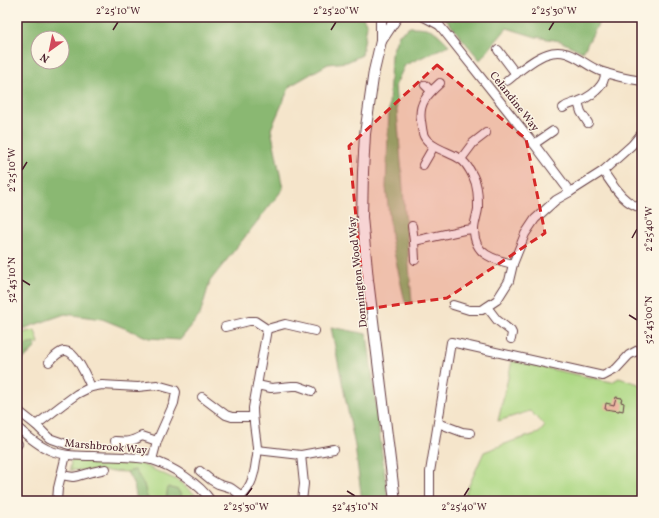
<svg xmlns="http://www.w3.org/2000/svg" width="659" height="518" font-family="Vollkorn,serif">
<rect width="100%" height="100%" fill="#fcf5e5"/>
<filter id="ink" filterUnits="userSpaceOnUse"><feTurbulence type="fractalNoise" baseFrequency=".025" numOctaves="2"/><feDisplacementMap in="SourceGraphic" scale="8" xChannelSelector="R" yChannelSelector="G"/><feConvolveMatrix kernelMatrix="1 2 1 2 8 2 1 2 1" color-interpolation-filters="sRGB"/></filter>
<filter id="wash" filterUnits="userSpaceOnUse"><feTurbulence type="fractalNoise" baseFrequency=".012" numOctaves="4" result="noise"/><feDisplacementMap in="SourceGraphic" scale="16" xChannelSelector="R" yChannelSelector="G"/><feGaussianBlur stdDeviation="0.9" result="paint"/><feColorMatrix in="noise" values="0 0 0 0 0 0 0 0 0 0 0 0 0 0 0 0 0 1.4 0 .05"/><feComposite in="paint" operator="in"/></filter>
<g filter="url(#wash)">
<rect width="100%" height="100%" fill="#f5e5cb"/>
<g fill="#add884" stroke="#7c7c58">
<polygon points="35,330 39,343 17,348 17,334"/>
<polygon points="512,361 612,382 619,378 642,385 641,401 642,401 642,501 464,501 466,492 484,452 513,441 539,433 545,426 530,411 498,421"/>
<polygon points="71,459 101,459 141,464 177,480 203,501 184,501 178,490 168,487 166,501 150,501 147,497 144,485 135,470 127,472 70,470"/>
</g>
<g fill="#8ab872" stroke="#6a6c4e" fill-rule="evenodd">
<path d="M17 17H363L367 25 362 55 347 62 328 64 290 86 271 129 283 189 210 281 200 315 180 340 149 338 102 319 65 314 28 327 17 333ZM38 38H62V62H38Z"/>
<polygon points="444,17 602,17 583,52 560,41 536,37 507,28 480,60"/>
<path d="M410 27C433 27 434 30 449 45L405 65 395 86 412 303 405 302 392 243 386 187 391 55 399 34Z"/>
<polygon points="331,327 367,334 388,501 362,501 355,446"/>
<polygon points="34,343 36,347 17,365 17,347"/>
<polygon points="135,470 144,485 147,497 150,501 137,501 134,485 127,472"/>
<polygon points="168,487 178,490 184,501 166,501"/>
</g>
<g id="blocks">
<polygon fill="#eaab97" points="616,397 622,398 621,402 624,403 623,411 619,410 619,411 605,409 606,403 614,405"/>
</g>
</g>
<g filter="url(#ink)">
<use href="#blocks" fill-opacity="0" stroke="#643d43" stroke-width="1"/>
<g fill="none" stroke-linecap="round" stroke-linejoin="round">
<g stroke="#643d43" stroke-width="10">
<g id="minor">
<polyline points="424,17 439,25"/>
<polyline points="434,17 440,26 534,144 570,192"/>
<polyline points="498,50 516,74"/>
<path d="M507 81C518 72 534 58 547 54 569 46 582 64 600 71 614 76 628 79 642 81"/>
<path d="M440 83C428 94 418 103 421 121 422 126 422 132 424 136 430 148 450 152 460 159 466 162 470 170 473 176 478 186 478 197 478 209 477 216 474 223 474 230 474 240 478 250 487 255 495 260 505 262 513 264"/>
<polyline points="425,85 431,91"/>
<polyline points="578,102 581,112 588,123"/>
<path d="M563 108C568 104 571 104 577 102 587 99 598 91 603 82 604 79 605 76 606 73"/>
<polyline points="534,144 553,131"/>
<polyline points="461,159 473,143 486,133"/>
<polyline points="423,165 434,146"/>
<path d="M603 171C613 185 623 204 642 208"/>
<polyline points="412,226 414,241"/>
<polyline points="415,260 414,241 464,230 474,229"/>
<polyline points="453,305 469,310 482,310 497,300 509,281 513,264 525,234 535,219 556,200 570,192 603,171 632,145 642,133"/>
<polyline points="487,307 497,320 511,331 512,333 511,339"/>
<polyline points="225,327 249,321 255,321 267,329 285,324 315,331"/>
<path d="M49 362C53 358 58 352 64 351 75 349 87 378 91 387"/>
<polyline points="257,385 271,388 292,386 298,386 312,391"/>
<polyline points="202,397 226,415 232,417 253,417"/>
<polyline points="17,410 36,425 62,405 77,394 91,387 102,385 138,387 157,385 175,390 176,392 174,403 157,441 152,460"/>
<polyline points="438,423 462,432 470,433"/>
<polyline points="36,425 49,438 69,445"/>
<path d="M17 427C26 435 37 445 49 450 63 456 79 456 94 456 113 457 133 456 152 460 172 466 200 484 211 501"/>
<path d="M115 441C127 442 131 442 142 436L157 441"/>
<polyline points="17,443 18,444"/>
<polyline points="257,450 301,455 334,449"/>
<polyline points="301,455 304,484 302,501"/>
<polyline points="200,471 211,480 218,484 231,488 242,496"/>
<polyline points="61,475 73,477 78,476 92,472 106,469"/>
<polyline points="57,501 58,488 66,455"/>
<path d="M235 501C250 491 254 478 256 461 257 457 258 453 257 448 256 435 253 422 253 408L267 329"/>
<polyline points="430,501 430,472 451,342 603,376 616,369 629,355 642,348"/>
</g>
</g>
<g stroke="#643d43" stroke-width="12">
<g id="major">
<polyline points="381,17 381,41 374,71 365,134 363,172 362,217 368,280 395,501"/>
<polyline points="381,41 397,17"/>
</g>
</g>
<use href="#minor" stroke="#fff" stroke-width="8"/>
<use href="#major" stroke="#fff" stroke-width="10"/>
</g>
</g>
<path fill="#d62828" fill-opacity="0.2" stroke="#d62828" stroke-width="3" stroke-dasharray="8 5" stroke-linejoin="round" d="M437 65 526 139 545 233 447 298 365 309 349 146Z"/>
<path fill="none" stroke="#4a1f2b" stroke-width="1.5" d="M113 30 118 22M331 30 336 22M549 30 554 22M22 170 27 162M632 238 637 229M22 280 30 285M629 315 637 320M347 491 355 496M246 496 252 488M464 496 469 488"/>
<g text-anchor="middle" stroke-width="3" stroke-linejoin="round" paint-order="stroke">
<g font-size="11" fill="#4a1f2b" stroke="#fcf5e5">
<text transform="translate(515 101) rotate(52)" y="4">Celandine Way</text>
<text transform="translate(357 272) rotate(-96)" y="4">Donnington Wood Way</text>
<text transform="translate(106 446) rotate(5)" y="4">Marshbrook Way</text>
</g>
</g>
<rect width="659" height="518" fill="none" stroke="#fcf5e5" stroke-width="44"/>
<g transform="translate(50 50) rotate(213)"><circle r="19" fill="#fcf5e5" stroke="#b59f9b"/>
<path d="M0-3L7 15L0 10L-7 15Z" fill="#d1495b"/>
<text y="-6" font-size="11" font-weight="bold" text-anchor="middle" fill="#4a1f2b">N</text>
</g>
<rect x="22" y="22" width="615" height="474" fill="none" stroke="#4a1f2b" stroke-width="1.5"/>
<g font-size="10" text-anchor="middle" fill="#4a1f2b">
<text x="118" y="14">2°25'10"W</text>
<text x="336" y="14">2°25'20"W</text>
<text x="554" y="14">2°25'30"W</text>
<text transform="translate(11 170) rotate(-90)" y="4">2°25'10"W</text>
<text transform="translate(648 229) rotate(-90)" y="4">2°25'40"W</text>
<text transform="translate(11 280) rotate(-90)" y="4">52°43'10"N</text>
<text transform="translate(648 320) rotate(-90)" y="4">52°43'00"N</text>
<text x="246" y="510">2°25'30"W</text>
<text x="355" y="510">52°43'10"N</text>
<text x="464" y="510">2°25'40"W</text>
</g>
</svg>
